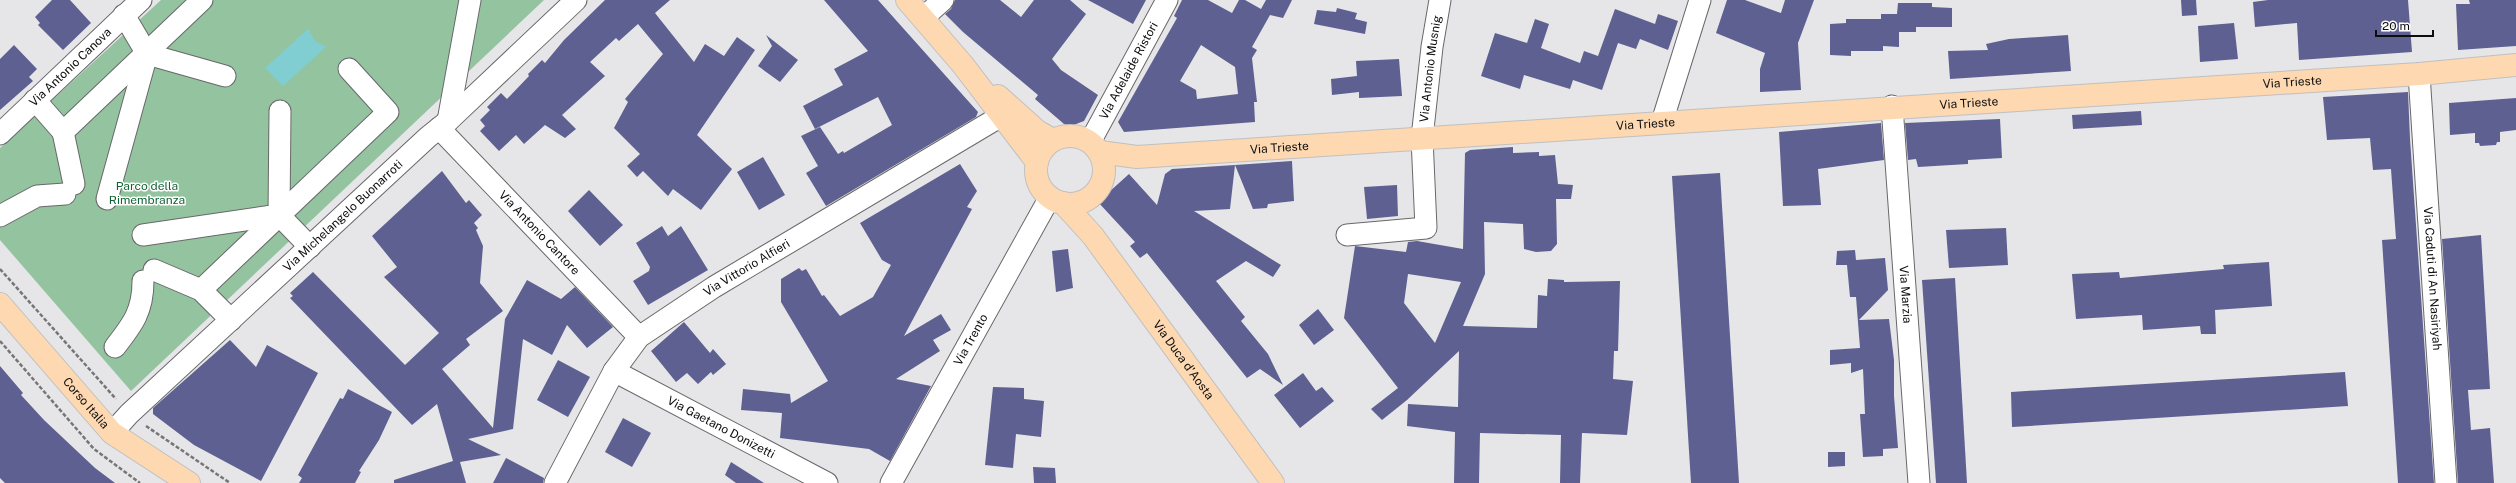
<svg xmlns="http://www.w3.org/2000/svg" width="2516" height="483" font-family="'Public Sans',sans-serif">
<rect width="100%" height="100%" fill="#e6e6e9"/>
<polygon fill="#94c3a0" points="161,0 544,0 131,391 0,240 0,148"/>
<polygon fill="#80ced1" points="308,29 315,41 326,47 283,86 265,68"/>
<g fill="#5d6090" fill-rule="evenodd">
<polygon points="52,0 70,0 91,23 63,50 38,25 40,23 35,17"/>
<polygon points="605,0 670,0 655,13 694,62 705,44 724,56 737,37 755,50 697,135 732,169 701,210 673,189 668,196 643,171 637,177 627,166 640,154 614,128 628,102 625,99 663,54 638,24 619,41 616,38 590,62 605,76 562,115 576,129 565,138 545,125 524,144 516,135 499,151 480,131 485,126 480,120 490,110 487,107 501,93 507,99 529,76 528,74 542,60 545,63 564,40"/>
<polygon points="824,0 878,0 978,112 976,117 826,206 806,173 818,166 801,136 820,127 838,154 843,151 844,153 892,125 878,97 815,129 803,106 843,85 834,69 868,51"/>
<polygon points="955,0 1000,0 1021,17 1034,0 1070,0 1086,14 1052,59 1061,70 1098,95 1084,121 1071,126 1064,124 1035,99 1038,95 963,32 945,14 951,9"/>
<polygon points="1088,0 1146,0 1133,24"/>
<path d="M1182 0H1208L1232 13 1239 0H1245L1261 9 1266 0H1292L1283 18 1270 15 1252 47 1257 50 1252 58 1257 102H1254L1255 122 1124 132 1118 122 1177 18 1174 16ZM1201 45 1235 67 1238 94 1197 99 1196 90 1180 81Z"/>
<polygon points="1727,0 1745,0 1781,13 1785,0 1814,0 1798,43 1801,90 1760,92 1760,69 1765,53 1716,33"/>
<polygon points="2181,0 2196,0 2197,15 2182,16"/>
<polygon points="2268,0 2408,0 2412,52 2299,60 2297,23 2255,27 2253,2"/>
<polygon points="2469,0 2516,0 2516,46 2458,50 2456,4 2470,4"/>
<polygon points="1898,3 1932,3 1932,7 1952,8 1952,27 1916,27 1916,32 1899,32 1899,47 1883,46 1883,51 1851,51 1851,56 1830,55 1830,24 1846,23 1846,19 1881,19 1881,14 1897,14"/>
<polygon points="1337,8 1357,13 1355,19 1367,22 1365,34 1314,24 1317,10 1336,12"/>
<polygon points="1615,9 1655,24 1658,14 1678,21 1668,50 1640,39 1636,49 1618,43 1602,90 1573,80 1570,89 1524,75 1520,89 1481,76 1495,33 1527,43 1535,19 1549,24 1541,48 1580,63 1584,51 1598,56"/>
<polygon points="2234,23 2238,59 2200,62 2198,26"/>
<polygon points="766,35 798,60 780,82 758,66 772,46"/>
<polygon points="2068,35 2071,71 1950,79 1948,51 1988,50 1986,44 2009,39"/>
<polygon points="14,45 37,69 29,77 33,81 0,110 0,59"/>
<polygon points="1399,59 1402,96 1359,98 1359,92 1332,95 1331,79 1357,76 1356,61"/>
<polygon points="2408,92 2410,139 2434,483 2398,483 2382,240 2396,239 2391,169 2373,170 2370,138 2327,140 2323,97"/>
<polygon points="2516,98 2516,130 2500,132 2500,142 2497,142 2496,145 2480,146 2479,143 2475,143 2475,133 2450,135 2449,103"/>
<polygon points="2141,111 2142,125 2073,129 2072,115"/>
<polygon points="2000,119 2002,158 1968,160 1968,164 1918,167 1916,159 1908,160 1905,123"/>
<polygon points="1881,123 1884,160 1818,169 1821,205 1783,206 1779,132"/>
<path d="M1513 147V153L1539 152V156L1555 155 1558 184 1573 185 1571 199H1556L1557 244 1551 251 1536 252 1524 249 1523 224 1484 222 1485 274 1463 326 1537 328 1538 295 1547 296 1548 279 1564 280V282L1620 281 1618 351H1614L1613 379 1633 381 1627 435 1582 433 1580 483H1560L1561 435 1480 433 1479 483H1454L1455 432 1407 426 1408 404 1458 407 1459 351 1407 400 1382 420 1371 409 1398 388 1344 318 1355 246 1406 252 1408 242 1417 241 1463 249 1465 153 1470 150ZM1408 274 1461 282 1435 343 1404 303Z"/>
<polygon points="763,157 785,195 759,210 737,172"/>
<polygon points="1292,161 1294,201 1268,204 1267,208 1253,209 1235,165"/>
<polygon points="960,164 977,191 967,207 972,209 904,336 941,314 951,330 933,340 940,351 896,379 931,386 890,461 869,449 780,438 782,413 741,410 743,389 790,394 791,403 828,381 781,302 781,279 799,268 802,271 806,269 822,296 824,295 840,316 873,297 891,265 882,260 860,223"/>
<polygon points="1235,165 1230,209 1194,211 1281,265 1273,277 1246,261 1216,281 1245,317 1241,321 1268,354 1283,385 1260,369 1247,378 1147,253 1140,258 1130,246 1135,242 1098,202 1129,174 1157,205 1165,174 1172,169"/>
<polygon points="442,171 466,203 469,200 482,215 474,223 478,228 476,230 483,246 480,283 503,311 466,339 470,345 442,369 493,428 505,319 527,280 561,299 575,287 613,327 587,348 567,325 552,355 523,339 513,429 468,439 501,455 460,462 466,483 394,483 394,480 453,461 437,404 412,425 290,298 293,296 290,293 313,272 405,365 439,333 384,277 397,267 372,236"/>
<polygon points="1720,173 1739,483 1691,483 1672,176"/>
<polygon points="1397,185 1398,216 1367,219 1364,187"/>
<polygon points="589,190 623,225 600,246 568,211"/>
<polygon points="662,226 668,236 681,226 708,270 648,305 633,281 649,271 650,267 636,243"/>
<polygon points="2006,228 2008,265 1949,268 1946,230"/>
<polygon points="2481,235 2490,389 2468,390 2471,430 2490,428 2494,483 2458,483 2442,239"/>
<polygon points="1068,249 1073,288 1056,292 1052,251"/>
<polygon points="1855,250 1856,260 1885,258 1888,290 1859,320 1889,319 1894,360 1894,396 1898,448 1883,449 1883,456 1863,457 1860,414 1865,414 1863,369 1851,373 1851,363 1830,365 1830,350 1860,348 1856,297 1850,297 1847,265 1836,265 1837,251"/>
<polygon points="2269,262 2272,306 2215,310 2216,334 2201,334 2200,326 2143,330 2142,315 2076,319 2072,274 2119,272 2120,278 2224,269 2223,265"/>
<polygon points="1955,278 1967,483 1936,483 1922,280"/>
<polygon points="1318,309 1334,330 1314,345 1299,325"/>
<polygon points="684,322 710,353 713,349 726,364 713,375 711,372 698,384 687,373 676,382 651,351"/>
<polygon points="230,340 256,367 267,345 318,373 261,481 194,445 153,414 153,408"/>
<polygon points="558,360 590,377 568,417 537,400"/>
<polygon points="0,366 23,393 21,395 44,420 95,468 115,483 5,483 0,478"/>
<polygon points="2345,372 2348,406 2012,427 2011,392"/>
<polygon points="1303,373 1316,391 1322,387 1334,401 1300,428 1274,395"/>
<polygon points="993,387 1024,388 1024,399 1044,401 1041,437 1016,434 1013,468 985,465"/>
<polygon points="348,389 392,412 379,440 359,471 361,472 355,483 299,483 302,478 298,475 340,398 343,399"/>
<polygon points="623,418 651,433 632,467 605,452"/>
<polygon points="1828,452 1845,452 1845,466 1828,467"/>
<polygon points="506,458 544,478 543,483 493,483"/>
<polygon points="731,462 764,483 736,483 725,475"/>
<polygon points="1033,467 1055,468 1056,483 1034,483"/>
</g>
<g fill="none" stroke-linecap="round" stroke-linejoin="round">
<g stroke="#68686a" stroke-width="23">
<g id="minor">
<polyline points="923,18 943,0"/>
<polyline points="147,54 225,76"/>
<path id="s1" d="M2419 74 2446 483"/>
<polyline points="35,100 63,132 202,0"/>
<path id="s2" d="M1892 106 1919 483"/>
<polyline points="448,121 470,0"/>
<polyline points="1662,122 1700,0"/>
<path id="s3" d="M439 128 639 337"/>
<polyline points="63,132 74,184"/>
<path id="s4" d="M0 134 141 0"/>
<path id="s5" d="M1090 142 1167 0"/>
<polyline points="107,199 147,54 124,15"/>
<polyline points="279,215 310,247"/>
<polyline points="0,216 37,196 65,194"/>
<polyline points="143,235 279,215 280,111"/>
<path id="s6" d="M1347 235 1426 228 1422 138 1432 47 1440 0"/>
<polyline points="154,270 201,290 231,320"/>
<polyline points="201,290 388,112 349,69"/>
<path d="M115 347C133 324 143 311 143 281"/>
<path id="s7" d="M614 371 827 483"/>
<path id="s8" d="M112 433 129 414 428 137 448 121 576 0"/>
<path id="s9" d="M555 483 614 371 639 337 714 287 1001 116"/>
<path id="s10" d="M891 483 1050 197"/>
</g>
</g>
<g stroke="#c0c0c0" stroke-width="24">
<g id="major">
<polyline points="907,0 963,65 1037,162"/>
<polyline points="998,96 1037,131 1053,140"/>
<circle cx="1070" cy="170" r="34"/>
<path id="s11" d="M1100 152 1137 157 2419 74 2516 65"/>
<path id="s12" d="M1063 203 1093 236 1273 483"/>
<path id="s13" d="M0 304 112 433 189 483"/>
</g>
</g>
<g stroke="#767678" stroke-width="2.5" stroke-dasharray="4 2" stroke-linecap="butt">
<polyline points="0,269 116,399"/>
<polyline points="0,341 94,449 140,483"/>
<polyline points="146,426 230,483"/>
</g>
<use href="#minor" stroke="#fff" stroke-width="21"/>
<use href="#major" stroke="#fdd8b0" stroke-width="22"/>
</g>
<g text-anchor="middle" stroke-width="3" stroke-linejoin="round" paint-order="stroke">
<g font-size="12" fill="#0d0d0e" stroke="#fff">
<text dy="4" stroke="none"><textPath href="#s4" startOffset="97">Via Antonio Canova</textPath></text>
<text dy="4" stroke="none"><textPath href="#s6" startOffset="239">Via Antonio Musnig</textPath></text>
<text dy="4" stroke="none"><textPath href="#s5" startOffset="81">Via Adelaide Ristori</textPath></text>
<text dy="4" stroke="none"><textPath href="#s11" startOffset="1195">Via Trieste</textPath></text>
<text dy="4" stroke="none"><textPath href="#s11" startOffset="871">Via Trieste</textPath></text>
<text dy="4" stroke="none"><textPath href="#s11" startOffset="547">Via Trieste</textPath></text>
<text dy="4" stroke="none"><textPath href="#s11" startOffset="180">Via Trieste</textPath></text>
<text dy="4" stroke="none"><textPath href="#s8" startOffset="317">Via Michelangelo Buonarroti</textPath></text>
<text dy="4" stroke="none"><textPath href="#s3" startOffset="145">Via Antonio Cantore</textPath></text>
<text dy="4" stroke="none"><textPath href="#s9" startOffset="297">Via Vittorio Alfieri</textPath></text>
<text dy="4" stroke="none"><textPath href="#s1" startOffset="205">Via Caduti di An Nasiriyah</textPath></text>
<text dy="4" stroke="none"><textPath href="#s2" startOffset="189">Via Marzia</textPath></text>
<text dy="4" stroke="none"><textPath href="#s10" startOffset="164">Via Trento</textPath></text>
<text dy="4" stroke="none"><textPath href="#s12" startOffset="198">Via Duca d'Aosta</textPath></text>
<text dy="4" stroke="none"><textPath href="#s13" startOffset="131">Corso Italia</textPath></text>
<text dy="4" stroke="none"><textPath href="#s7" startOffset="121">Via Gaetano Donizetti</textPath></text>
</g>
<g font-size="12" fill="#126435" stroke="#fff">
<text x="147" y="190">Parco della<tspan x="147" dy="14">Rimembranza</tspan></text>
</g>
</g>
<path d="M2376 30v6h57v-6" fill="none" stroke="#0d0d0e" stroke-width="2"/>
<text x="2382" y="30" font-size="12" fill="#0d0d0e" stroke="#ffffff" stroke-width="3" paint-order="stroke">20 m</text>
</svg>
